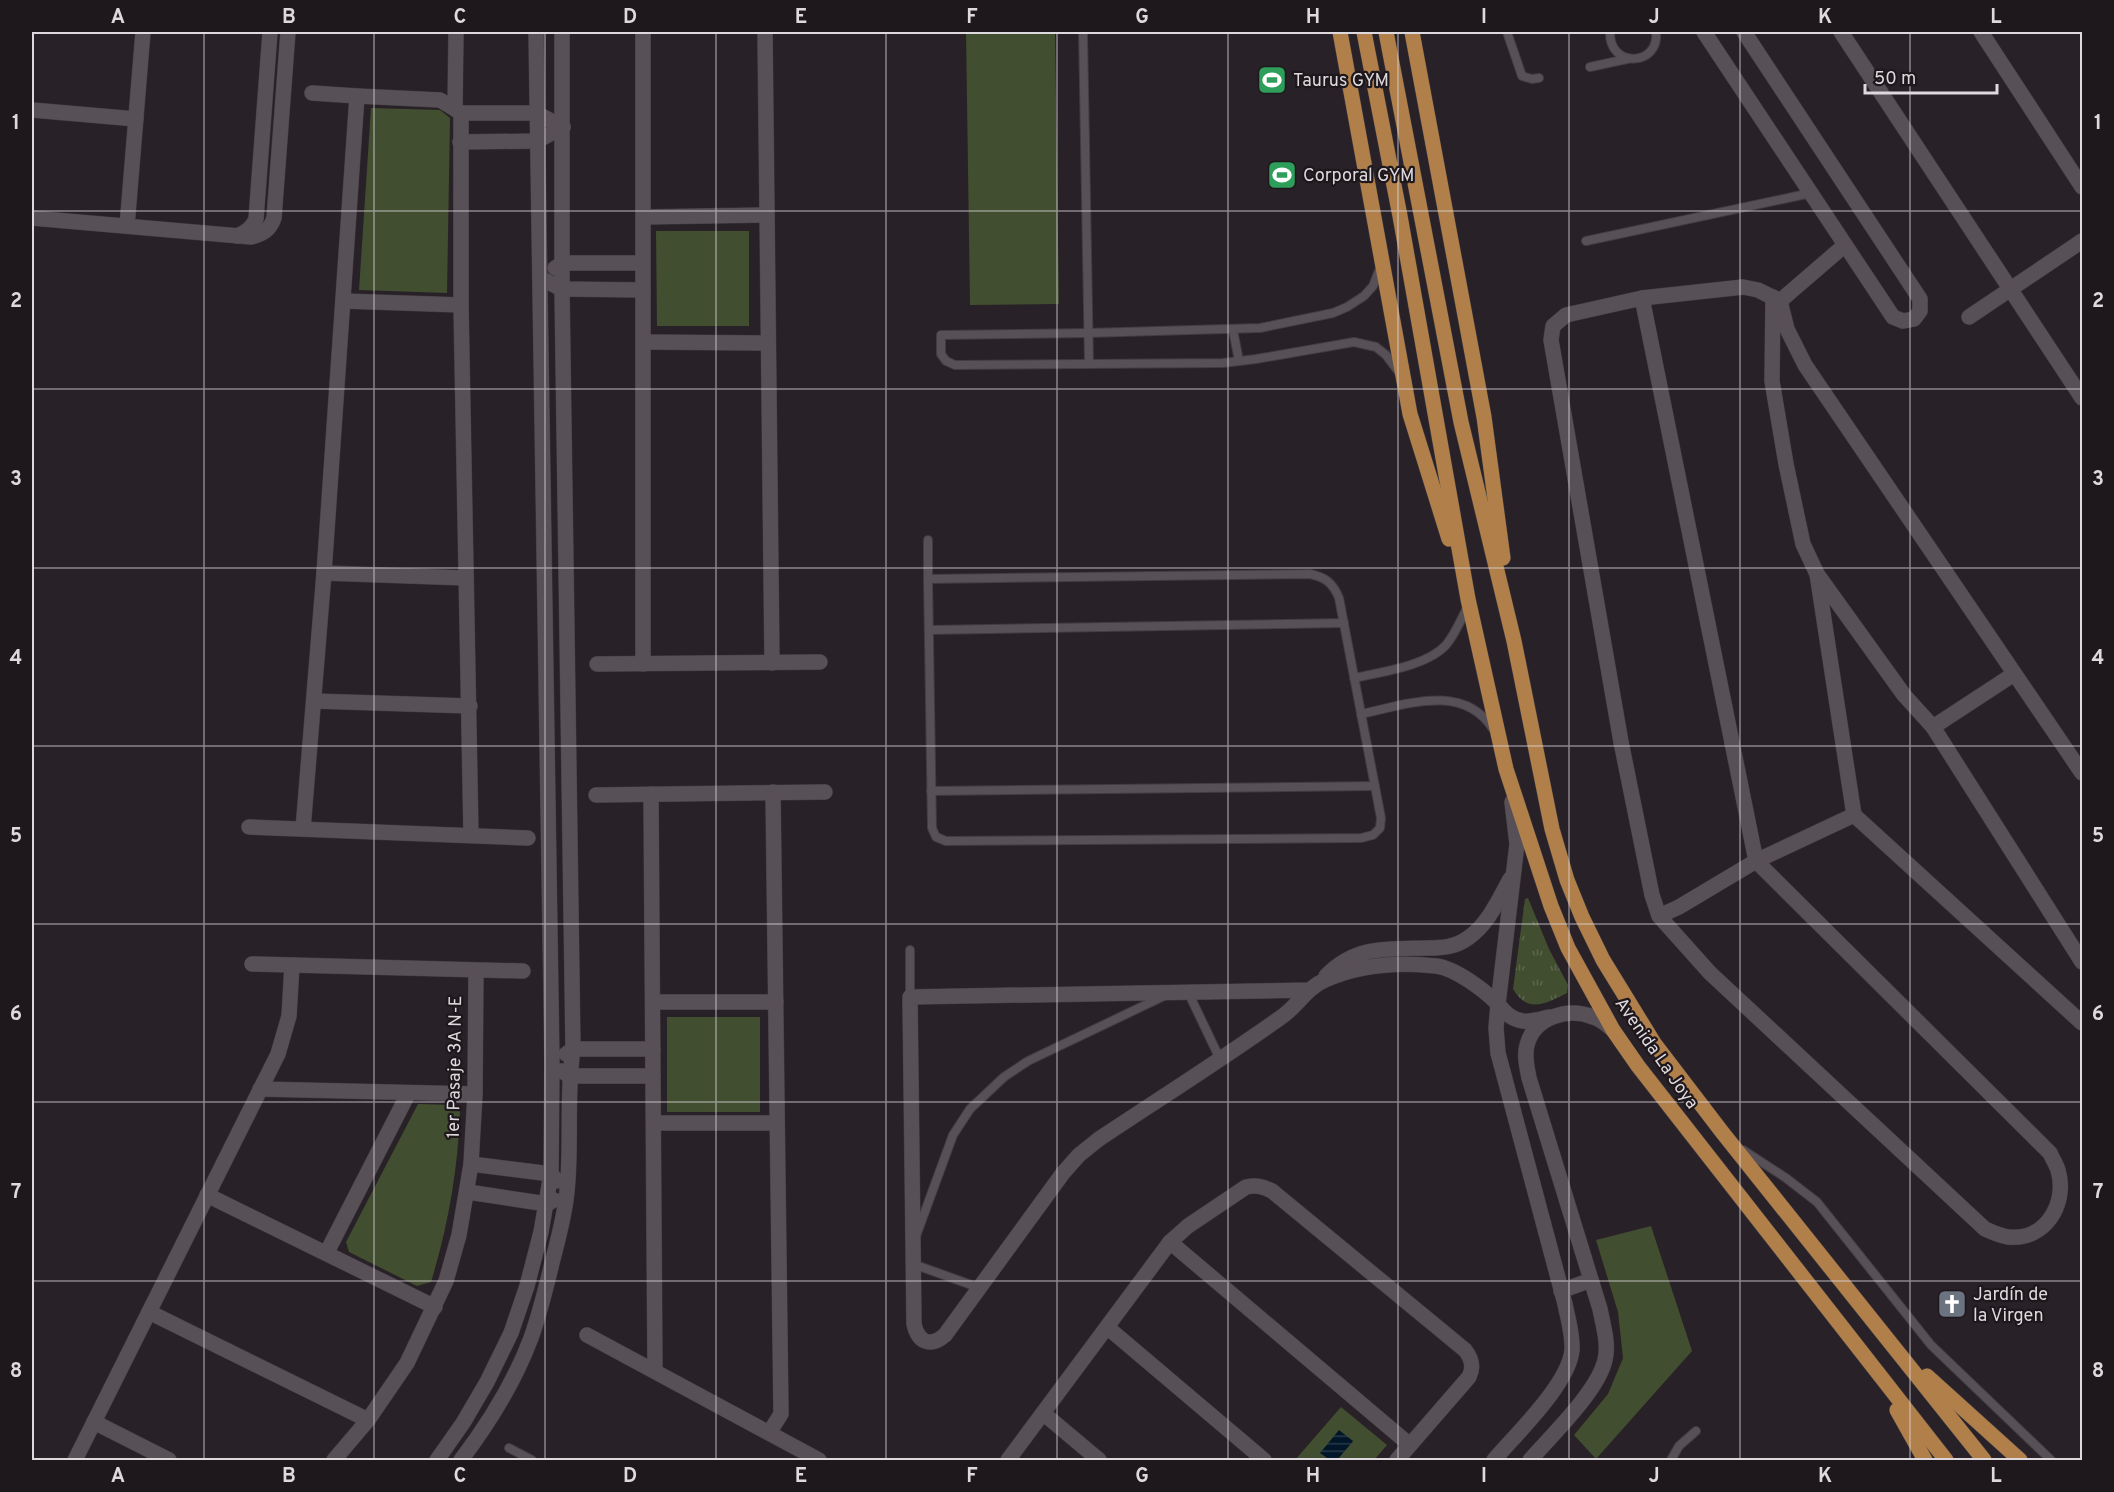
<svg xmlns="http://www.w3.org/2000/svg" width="2114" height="1492" font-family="Overpass,sans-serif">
<defs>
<pattern id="grass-tufts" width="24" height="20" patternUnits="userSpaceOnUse" patternTransform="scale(1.5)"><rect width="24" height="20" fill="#414e2f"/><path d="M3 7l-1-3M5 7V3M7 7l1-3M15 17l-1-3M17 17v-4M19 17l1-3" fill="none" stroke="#5c674d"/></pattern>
<pattern id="water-rules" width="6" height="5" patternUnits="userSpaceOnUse" patternTransform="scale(1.5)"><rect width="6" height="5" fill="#011729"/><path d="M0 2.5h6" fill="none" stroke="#263847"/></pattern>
</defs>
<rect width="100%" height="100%" fill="#282127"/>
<path fill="url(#grass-tufts)" d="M1528 898 1549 949 1568 985 1567 993C1545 1004 1528 1014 1513 989L1525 899Z"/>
<g fill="#414e2f">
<polygon points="966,32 1055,32 1059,304 970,305"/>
<polygon points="371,108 440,110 450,118 447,293 359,290"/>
<polygon points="656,231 749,231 749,326 657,326"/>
<rect x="667" y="1017" width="93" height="95"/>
<path d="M418 1104 454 1105 460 1111C458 1170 448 1226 431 1282L417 1286 349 1252 346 1242Z"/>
<polygon points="1651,1226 1692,1351 1596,1459 1574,1435 1608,1394 1623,1358 1618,1312 1596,1240"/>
<polygon points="1341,1407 1387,1445 1374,1460 1337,1460 1353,1441 1320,1452 1330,1460 1295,1460"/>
</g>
<polygon fill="url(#water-rules)" points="1339,1430 1353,1441 1337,1460 1330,1460 1320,1453"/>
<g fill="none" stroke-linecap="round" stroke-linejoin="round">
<g stroke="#413c41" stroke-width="10">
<g id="service">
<polyline points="1083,32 1089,364"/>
<polyline points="1507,32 1522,76 1532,79 1539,78"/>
<path d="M1610 32C1609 69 1660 66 1656 32"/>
<polyline points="1590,67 1627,59"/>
<polyline points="1586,241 1811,193"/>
<polyline points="1380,268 1373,286 1364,296 1347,307 1333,313 1260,328 1088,333 941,335 941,354 946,361 955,365 1223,363 1256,359 1354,342 1376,347 1386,355 1398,371"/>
<polyline points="1233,330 1239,361"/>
<polyline points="928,540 928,579"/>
<path d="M1310 574C1325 577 1333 583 1339 598L1381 818 1380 828 1373 835 1361 838 946 841 936 837 932 828 928 579Z"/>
<polyline points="929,630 1344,623"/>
<path d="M1354 678C1381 672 1427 666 1446 645 1456 633 1462 617 1469 604"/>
<path d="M1361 714C1405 705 1463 682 1493 729"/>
<polyline points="931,791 1375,786"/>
<polyline points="910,950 910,997"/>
<polyline points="1188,992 1220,1059"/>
<polyline points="1743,1150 1786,1178 1817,1202 1931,1345 2051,1460"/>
<polyline points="916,1236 953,1135 970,1109 1004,1077 1028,1061 1164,996"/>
<polyline points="913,1264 980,1288"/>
<polyline points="509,1448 532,1460"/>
<polyline points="1671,1460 1679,1446 1696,1431"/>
</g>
</g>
<g stroke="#413c41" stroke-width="16">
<g id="minor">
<polyline points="456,32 455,109 461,113 461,305 471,835"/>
<polyline points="643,32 643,664"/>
<polyline points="765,32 772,663"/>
<polyline points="1704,32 1893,317 1903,321 1914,319 1920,311 1920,299 1744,32"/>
<polyline points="1841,32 2082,398"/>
<polyline points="1981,32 2082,187"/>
<polyline points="312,93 357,96"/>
<polyline points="32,110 136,119"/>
<polyline points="461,113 536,113 563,127"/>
<polyline points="460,142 537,141 563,127"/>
<polyline points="643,217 767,215"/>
<path d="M32 218 251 237C263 234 270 230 274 218L288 32"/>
<polyline points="127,226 143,32"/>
<path d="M237 236C246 232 252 228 256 219L270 32"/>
<polyline points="555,268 563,263 643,263"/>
<polyline points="540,278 562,289 643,290"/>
<polyline points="1773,297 1772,381 1786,464 1803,544 1817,574 1904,695 1933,727 2014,674"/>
<polyline points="1642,298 1756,861 1854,815 1817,574"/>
<polyline points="343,301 461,305"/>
<polyline points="1780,301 1787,329 1805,365 2082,773"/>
<polyline points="1969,317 2082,241"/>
<polyline points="643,342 768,343"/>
<polyline points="324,573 466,578"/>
<polyline points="597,664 820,662"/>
<polyline points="314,701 470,706"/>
<polyline points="1933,727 2082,962"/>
<polyline points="651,794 655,1371"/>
<polyline points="596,795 825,792"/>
<polyline points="1854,815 2082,1023"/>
<polyline points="249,827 528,838"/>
<polyline points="303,829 324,573 357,96 440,100 455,109"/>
<path d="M1659 916 1710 973 1985 1229C1992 1232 2000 1236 2008 1237 2045 1241 2068 1204 2058 1170 2056 1164 2052 1158 2050 1153L1756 861 1679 907 1659 916 1652 895 1621 742 1551 340 1553 326 1566 315 1642 298 1743 287 1758 290 1780 301 1845 245"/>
<polyline points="252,964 523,971"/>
<path d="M1326 976C1356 945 1388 949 1428 948 1442 948 1456 947 1468 938 1488 924 1498 901 1510 879"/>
<path d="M1308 990 910 997 914 1324C918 1342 930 1348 945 1335L1063 1173 1079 1155 1099 1139C1159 1099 1221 1060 1280 1018 1297 1007 1306 988 1325 980 1359 965 1399 962 1436 966 1455 968 1484 990 1497 1003 1505 1012 1510 1019 1523 1021 1531 1022 1541 1019 1549 1017"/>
<polyline points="653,1002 776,1002"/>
<polyline points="566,1054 573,1049 653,1049"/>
<polyline points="562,1071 569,1076 653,1076"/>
<polyline points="260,1089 475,1094"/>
<polyline points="654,1123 777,1123"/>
<polyline points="471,1164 551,1174 557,1181"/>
<polyline points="468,1192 547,1204 554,1200"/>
<polyline points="207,1195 435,1307"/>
<polyline points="1170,1242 1410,1445"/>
<polyline points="327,1252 408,1094"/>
<polyline points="1561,1291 1591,1280"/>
<polyline points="149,1312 368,1420"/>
<polyline points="1107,1327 1264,1460"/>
<polyline points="587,1335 819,1460"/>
<polyline points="1043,1413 1099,1460"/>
<polyline points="94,1422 169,1460"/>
<polyline points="769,1433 781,1414 773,792"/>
<polyline points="75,1460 278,1054 289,1016 292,965"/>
<polyline points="334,1460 368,1420 407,1363 446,1281 459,1235 471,1164 475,1094 476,970"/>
<polyline points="437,1460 463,1423 487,1382 511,1333 527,1286 541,1232 551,1174 552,1063 536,32"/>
<path d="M461 1460C489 1423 515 1381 531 1338 540 1313 546 1288 552 1263 558 1239 565 1215 567 1191 572 1144 566 1096 573 1049L562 289V32"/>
<path d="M1008 1460 1170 1242 1188 1226 1246 1187C1256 1185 1262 1186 1272 1191L1465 1350C1472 1359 1474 1367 1469 1377L1397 1460"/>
<path d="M1494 1460C1516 1434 1569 1384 1572 1350 1573 1335 1568 1319 1565 1304L1498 1053 1496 1028 1498 1004 1517 844 1512 802"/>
<path d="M1530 1460C1552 1435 1598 1391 1605 1360 1609 1344 1603 1325 1600 1309L1529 1078C1527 1067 1524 1056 1527 1045 1534 1017 1568 1007 1593 1017 1601 1019 1607 1025 1613 1030"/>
</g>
</g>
<g stroke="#413c41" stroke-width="16">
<g id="primary">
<polyline points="1340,32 1410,414 1449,539"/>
<polyline points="1364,32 1400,216 1468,599 1506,769 1551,906 1568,948 1613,1030 1638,1066 1946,1460"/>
<polyline points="1386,32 1461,422 1514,641 1552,829 1567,880 1582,917 1603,960 1654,1043 1722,1132 1984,1460"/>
<polyline points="1412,32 1484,417 1503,558"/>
<polyline points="1927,1376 2020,1460"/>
<polyline points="1897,1410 1925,1460"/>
</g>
</g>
<use href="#service" stroke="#585057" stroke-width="8"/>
<use href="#minor" stroke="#585057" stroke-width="15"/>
<use href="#primary" stroke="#b1804a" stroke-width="15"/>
</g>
<path fill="none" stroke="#ddd9dc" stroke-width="1.5" stroke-opacity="0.55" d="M204 32V1460M374 32V1460M545 32V1460M716 32V1460M886 32V1460M1057 32V1460M1228 32V1460M1398 32V1460M1569 32V1460M1740 32V1460M1910 32V1460M32 211H2082M32 389H2082M32 568H2082M32 746H2082M32 924H2082M32 1102H2082M32 1281H2082"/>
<defs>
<g id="stadium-square" transform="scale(1.5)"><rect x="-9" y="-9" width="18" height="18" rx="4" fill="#2e9e5b" stroke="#1e181d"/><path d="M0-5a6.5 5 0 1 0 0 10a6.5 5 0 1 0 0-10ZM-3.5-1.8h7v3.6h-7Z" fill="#fff"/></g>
<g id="church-square" transform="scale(1.5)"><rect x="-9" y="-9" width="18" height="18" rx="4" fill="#6b7280" stroke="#1e181d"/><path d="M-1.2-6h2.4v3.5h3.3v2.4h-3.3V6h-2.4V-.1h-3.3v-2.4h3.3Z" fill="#fff"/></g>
</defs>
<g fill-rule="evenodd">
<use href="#stadium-square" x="1272" y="80"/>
<use href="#stadium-square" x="1282" y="175"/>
<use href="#church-square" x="1952" y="1304"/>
</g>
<g text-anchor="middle" stroke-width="4.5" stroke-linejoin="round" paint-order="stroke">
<g font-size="18" fill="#ddd9dc" stroke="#1e181d" text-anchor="start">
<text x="1293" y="86">Taurus GYM</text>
<text x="1303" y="181">Corporal GYM</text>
<text x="1973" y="1300">Jardín de<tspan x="1973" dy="21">la Virgen</tspan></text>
</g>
<g font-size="18" fill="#ddd9dc" stroke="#1e181d">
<text transform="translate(1657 1053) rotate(55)" y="6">Avenida La Joya</text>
<text transform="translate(454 1067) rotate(-89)" y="6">1er Pasaje 3A N-E</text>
</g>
</g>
<rect width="2114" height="1492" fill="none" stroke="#1e181d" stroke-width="66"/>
<path d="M1865 84v9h132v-9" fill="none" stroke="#ddd9dc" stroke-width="3"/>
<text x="1874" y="84" font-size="18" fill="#ddd9dc" stroke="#1e181d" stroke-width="4.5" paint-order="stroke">50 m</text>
<rect x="33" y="33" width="2048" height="1426" fill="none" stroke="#ddd9dc" stroke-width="2"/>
<g font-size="20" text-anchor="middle" font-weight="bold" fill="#ddd9dc">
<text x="118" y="23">A</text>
<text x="289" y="23">B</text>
<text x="460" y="23">C</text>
<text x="630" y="23">D</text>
<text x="801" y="23">E</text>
<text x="972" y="23">F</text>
<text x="1142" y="23">G</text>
<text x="1313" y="23">H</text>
<text x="1484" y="23">I</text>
<text x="1654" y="23">J</text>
<text x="1825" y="23">K</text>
<text x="1996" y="23">L</text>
<text x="16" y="129">1</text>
<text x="2098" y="129">1</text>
<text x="16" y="307">2</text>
<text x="2098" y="307">2</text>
<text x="16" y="485">3</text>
<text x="2098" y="485">3</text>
<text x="16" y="664">4</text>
<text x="2098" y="664">4</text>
<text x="16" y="842">5</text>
<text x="2098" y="842">5</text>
<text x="16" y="1020">6</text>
<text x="2098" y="1020">6</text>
<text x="16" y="1198">7</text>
<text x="2098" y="1198">7</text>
<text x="16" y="1377">8</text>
<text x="2098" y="1377">8</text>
<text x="118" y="1482">A</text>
<text x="289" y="1482">B</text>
<text x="460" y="1482">C</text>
<text x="630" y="1482">D</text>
<text x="801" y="1482">E</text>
<text x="972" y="1482">F</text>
<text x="1142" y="1482">G</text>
<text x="1313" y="1482">H</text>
<text x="1484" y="1482">I</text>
<text x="1654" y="1482">J</text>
<text x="1825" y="1482">K</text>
<text x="1996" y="1482">L</text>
</g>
</svg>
